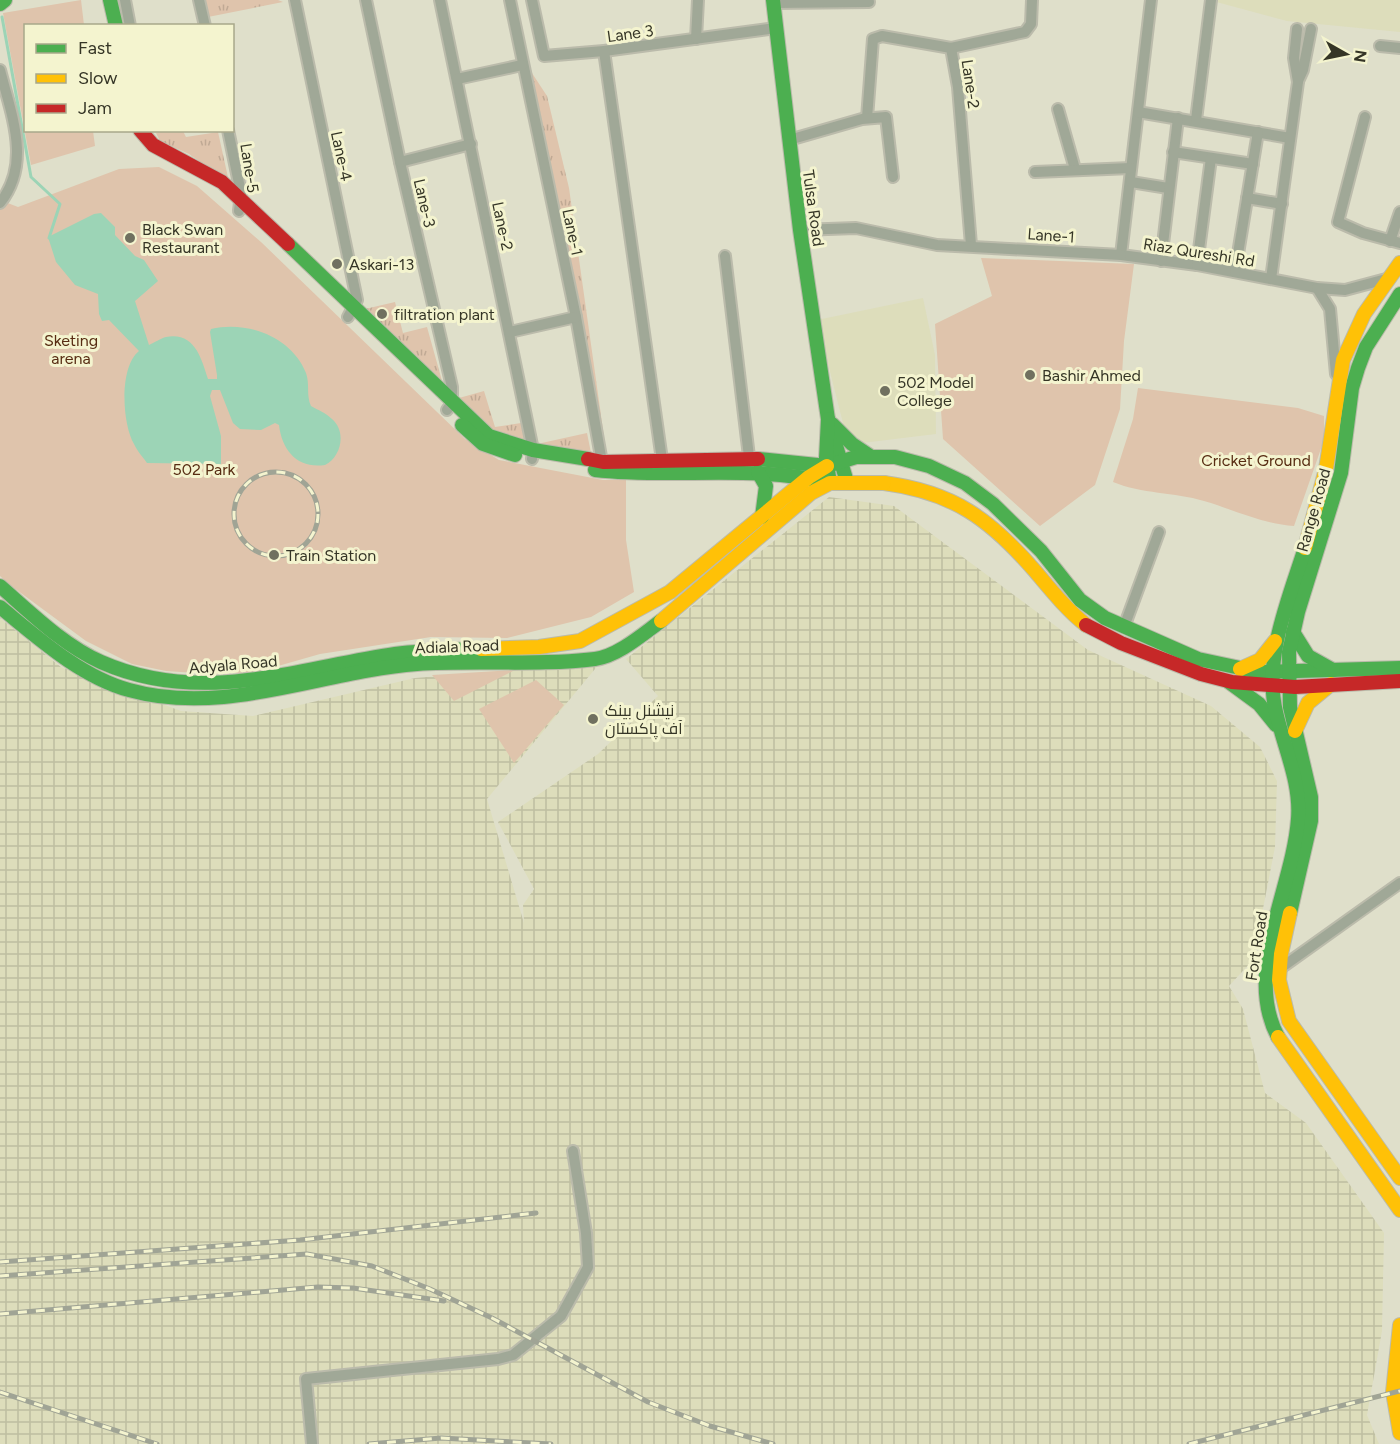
<svg xmlns="http://www.w3.org/2000/svg" width="1400" height="1444" font-family="Figtree,Cairo,sans-serif">
<defs>
<pattern id="industrial-grid" width="8" height="8" patternUnits="userSpaceOnUse" patternTransform="scale(1.5)"><rect width="8" height="8" fill="#ddb"/><path d="M0 4h8M4 0v8" fill="none" stroke="#bebea1"/></pattern>
<pattern id="grass-tufts" width="24" height="20" patternUnits="userSpaceOnUse" patternTransform="scale(1.5)"><rect width="24" height="20" fill="#dfc4ac"/><path d="M3 7l-1-3M5 7V3M7 7l1-3M15 17l-1-3M17 17v-4M19 17l1-3" fill="none" stroke="#c0a994"/></pattern>
</defs>
<rect width="100%" height="100%" fill="#dfdfca"/>
<g fill="#ddb">
<polygon points="1209,0 1400,0 1400,32 1287,21"/>
<polygon points="923,298 935,355 936,434 862,443 844,427 817,320"/>
</g>
<polygon fill="url(#industrial-grid)" points="829,497 894,506 1088,650 1211,706 1260,747 1277,781 1275,847 1253,960 1229,986 1243,1009 1265,1093 1306,1123 1384,1233 1382,1331 1367,1415 1379,1444 0,1444 0,618 61,667 181,711 253,716 415,678 600,663 487,799 524,923 523,905 534,889 498,822 598,754 658,696 626,659"/>
<g fill="url(#grass-tufts)">
<polygon points="204,0 278,0 283,2 208,17"/>
<polygon points="530,70 547,96 569,188 607,458"/>
<polygon points="166,131 183,131 186,137 218,132 229,182 189,154 160,141 156,133"/>
<polygon points="395,302 403,333 427,327 444,388 365,309"/>
<polygon points="484,391 495,427 521,423 526,442 492,430 459,398"/>
<polygon points="587,433 591,453 537,444"/>
</g>
<g fill="#dfc4ac">
<polygon points="81,0 84,25 26,26 26,130 93,131 95,146 31,165 3,13"/>
<polygon points="159,167 197,186 261,242 465,439 499,460 603,480 626,480 626,540 634,592 591,617 507,638 431,637 320,654 257,672 211,674 166,671 132,664 86,641 10,585 0,576 0,200 18,207 119,169"/>
<polygon points="981,258 1134,264 1124,341 1120,409 1095,485 1040,526 943,439 935,324 992,296"/>
<path d="M1138 388 1298 408 1324 416V440L1294 526C1262 524 1235 510 1204 501 1174 492 1142 494 1113 482L1133 419Z"/>
<polygon points="515,670 454,701 432,675"/>
<polygon points="536,680 564,705 514,763 479,709"/>
</g>
<path fill="#9cd4b6" d="M101 213 115 227V235L135 256 144 260 158 281 135 301 149 345C154 343 161 338 166 337 195 332 201 358 208 379H217V375L210 332 211 329C247 320 292 337 306 373 310 384 306 395 311 406 318 410 326 413 332 419 347 432 341 457 325 465 298 469 282 451 279 425L275 423 261 430 240 429 233 423 220 390H212L210 396 221 436V464L147 463C143 457 137 451 134 444 122 423 119 367 139 351L109 320 102 321 99 314 98 294 75 285 56 262 48 237 94 214Z"/>
<g fill="none" stroke-linecap="round" stroke-linejoin="round">
<polyline stroke="#9cd4b6" stroke-width="3" points="2,17 31,177 60,204 49,238"/>
<g stroke="#bbbbab" stroke-width="14">
<g id="street">
<polyline points="125,0 130,26"/>
<polyline points="199,0 205,26"/>
<polyline points="295,0 357,300 348,317"/>
<polyline points="366,0 400,162 452,387 452,403 447,410"/>
<polyline points="440,0 533,450 532,459"/>
<polyline points="510,0 576,317 603,468"/>
<polyline points="532,0 544,56 604,51 776,28"/>
<polyline points="1151,0 1121,255 1197,265 1317,288 1345,290 1390,278"/>
<polyline points="773,3 869,2"/>
<polyline points="696,39 698,0"/>
<polyline points="1380,46 1400,48"/>
<polyline points="951,48 1025,32 1031,24 1032,0"/>
<polyline points="604,51 663,467"/>
<path d="M0 70C11 114 32 163 0 203"/>
<polyline points="457,79 522,65"/>
<polyline points="1298,81 1303,70 1311,29"/>
<polyline points="1058,109 1075,169"/>
<polyline points="1138,112 1290,138"/>
<polyline points="1365,117 1338,222 1363,233 1400,243"/>
<polyline points="867,118 873,39 882,36 951,48 958,87 971,245"/>
<polyline points="1196,120 1211,0"/>
<polyline points="228,130 241,193 239,211"/>
<polyline points="789,140 862,119 886,117 893,177"/>
<polyline points="1173,152 1253,164"/>
<polyline points="400,162 471,144"/>
<polyline points="1035,172 1131,168"/>
<polyline points="1131,182 1168,188"/>
<polyline points="1247,198 1282,204"/>
<polyline points="800,230 856,228 937,245 1121,255"/>
<polyline points="1390,241 1400,212"/>
<polyline points="725,256 750,465"/>
<polyline points="1161,261 1178,118"/>
<polyline points="1197,265 1211,158"/>
<polyline points="1235,272 1258,132"/>
<polyline points="1271,279 1298,82 1294,58 1297,29"/>
<polyline points="1317,288 1330,309 1336,374"/>
<polyline points="510,332 576,317"/>
<polyline points="1124,627 1159,532"/>
<polyline points="1278,970 1400,883"/>
<polyline points="312,1444 306,1379 498,1359 513,1355 561,1316 588,1267 586,1233 573,1151"/>
</g>
</g>
<g stroke="#bbbbab" stroke-width="16">
<g id="fast">
<polyline points="110,0 116,26"/>
<polyline points="773,0 800,230 828,419 847,482"/>
<polyline points="0,4 5,0"/>
<polyline points="288,244 489,436 533,450 588,459"/>
<polyline points="832,424 852,444 870,456"/>
<polyline points="462,425 483,444 515,455"/>
<polyline points="758,459 827,466 856,457 895,457 929,466 965,483 993,504 1041,551 1080,600 1105,618 1198,659 1259,672 1400,668"/>
<path d="M595 470C674 479 752 464 830 483L826 458 828 419"/>
<polyline points="758,472 766,486 762,517"/>
<path d="M0 586C31 613 63 645 101 662 201 706 294 669 395 654 424 650 453 650 481 649"/>
<path d="M0 607C38 638 81 677 129 690 225 717 322 671 417 664 474 660 539 666 595 659 618 656 643 634 661 621"/>
<polyline points="1293,632 1308,656 1333,670"/>
<polyline points="1229,682 1259,704 1276,725"/>
<polyline points="1290,913 1311,821 1311,797 1290,707 1289,652 1298,612 1341,473 1352,388 1358,368 1366,347 1400,294"/>
<path d="M1278 1037C1243 972 1293 888 1298 819 1301 782 1284 748 1276 712 1263 659 1289 598 1305 548"/>
</g>
</g>
<g stroke="#bbbbab" stroke-width="16">
<g id="slow">
<path d="M884 483C953 492 990 519 1035 571 1051 590 1067 610 1086 625"/>
<polyline points="1305,548 1326,469 1343,360 1364,314 1400,263"/>
<polyline points="661,621 811,493 830,483 884,483"/>
<polyline points="481,649 539,647 580,641 670,592 809,477 827,466"/>
<polyline points="1240,669 1260,660 1275,641"/>
<polyline points="1295,731 1308,703 1331,684"/>
<polyline points="1290,913 1281,954 1279,980 1289,1021 1400,1178"/>
<polyline points="1278,1037 1400,1210"/>
<polyline points="1400,1325 1393,1392 1400,1433"/>
</g>
</g>
<g stroke="#bbbbab" stroke-width="16">
<g id="jam">
<polyline points="140,130 153,145 222,182 288,244"/>
<polyline points="588,459 603,462 758,459"/>
<polyline points="1086,625 1121,643 1201,674 1232,682 1295,687 1400,681"/>
</g>
</g>
<use href="#street" stroke="#a0a897" stroke-width="10"/>
<use href="#fast" stroke="#4caf50" stroke-width="14"/>
<use href="#slow" stroke="#ffc107" stroke-width="14"/>
<use href="#jam" stroke="#c62828" stroke-width="14"/>
<g stroke="#a0a495" stroke-width="5">
<g id="rail">
<circle cx="276" cy="514" r="42"/>
<polyline points="0,1262 300,1240 536,1213"/>
<polyline points="0,1276 307,1254 372,1266 430,1289 492,1318 648,1402 710,1426 773,1444"/>
<polyline points="0,1314 318,1287 353,1288 444,1301"/>
<polyline points="0,1392 157,1444"/>
<polyline points="369,1444 441,1438 551,1444"/>
<polyline points="1189,1444 1400,1391"/>
</g>
</g>
<use href="#rail" stroke="#f4f4cf" stroke-width="3" stroke-dasharray="9" stroke-linecap="butt"/>
</g>
<g fill="#70705f" stroke="#f4f4cf" stroke-width="2">
<circle cx="130" cy="238" r="6"/>
<circle cx="337" cy="264" r="6"/>
<circle cx="382" cy="314" r="6"/>
<circle cx="1030" cy="375" r="6"/>
<circle cx="885" cy="391" r="6"/>
<circle cx="274" cy="555" r="6"/>
<circle cx="593" cy="719" r="6"/>
</g>
<g text-anchor="middle" stroke-width="6" stroke-linejoin="round" paint-order="stroke">
<g font-size="16" fill="#353526" stroke="#f4f4cf">
<text transform="translate(630 33) rotate(-8)" y="6">Lane 3</text>
<text transform="translate(971 84) rotate(82)" y="6">Lane-2</text>
<text transform="translate(342 156) rotate(78)" y="6">Lane-4</text>
<text transform="translate(250 168) rotate(81)" y="6">Lane-5</text>
<text transform="translate(425 203) rotate(77)" y="6">Lane-3</text>
<text transform="translate(814 208) rotate(82)" y="6">Tulsa Road</text>
<text transform="translate(503 226) rotate(78)" y="6">Lane-2</text>
<text transform="translate(573 232) rotate(78)" y="6">Lane-1</text>
<text transform="translate(1051 235) rotate(4)" y="6">Lane-1</text>
<text transform="translate(1199 252) rotate(9)" y="6">Riaz Qureshi Rd</text>
<text transform="translate(1313 510) rotate(-74)" y="6">Range Road</text>
<text transform="translate(457 646) rotate(-2)" y="6">Adiala Road</text>
<text transform="translate(233 664) rotate(-5)" y="6">Adyala Road</text>
<text transform="translate(1256 946) rotate(-81)" y="6">Fort Road</text>
</g>
<g font-size="16" fill="#353526" stroke="#f4f4cf" text-anchor="start">
<text x="142" y="235">Black Swan<tspan x="142" dy="18">Restaurant</tspan></text>
<text x="349" y="270">Askari-13</text>
<text x="394" y="320">filtration plant</text>
<text x="1042" y="381">Bashir Ahmed</text>
<text x="897" y="388">502 Model<tspan x="897" dy="18">College</tspan></text>
<text x="286" y="561">Train Station</text>
<text x="605" y="716">نیشنل بینک<tspan x="605" dy="18">آف پاکستان</tspan></text>
</g>
<g font-size="16" fill="#572c12" stroke="#f4f4cf">
<text x="71" y="346">Sketing<tspan x="71" dy="18">arena</tspan></text>
<text x="1256" y="466">Cricket Ground</text>
<text x="204" y="475">502 Park</text>
</g>
</g>
<rect x="24" y="24" width="210" height="108" fill="#f4f4cf" stroke="#a8a88b" stroke-width="1.5"/>
<rect x="36" y="44" width="30" height="9" fill="#4caf50" stroke="#a8a88b" stroke-width="1.5"/>
<text x="78" y="54" font-size="18" fill="#353526">Fast</text>
<rect x="36" y="74" width="30" height="9" fill="#ffc107" stroke="#a8a88b" stroke-width="1.5"/>
<text x="78" y="84" font-size="18" fill="#353526">Slow</text>
<rect x="36" y="104" width="30" height="9" fill="#c62828" stroke="#a8a88b" stroke-width="1.5"/>
<text x="78" y="114" font-size="18" fill="#353526">Jam</text>
<g transform="translate(1346 54) rotate(99)" stroke="#f4f4cf" stroke-width="4.5" paint-order="stroke">
<path d="M0-4.5L10 22L0 15L-10 22Z" fill="#353526"/>
<text y="-9" font-size="16" font-weight="bold" text-anchor="middle" fill="#353526">N</text>
</g>
</svg>
